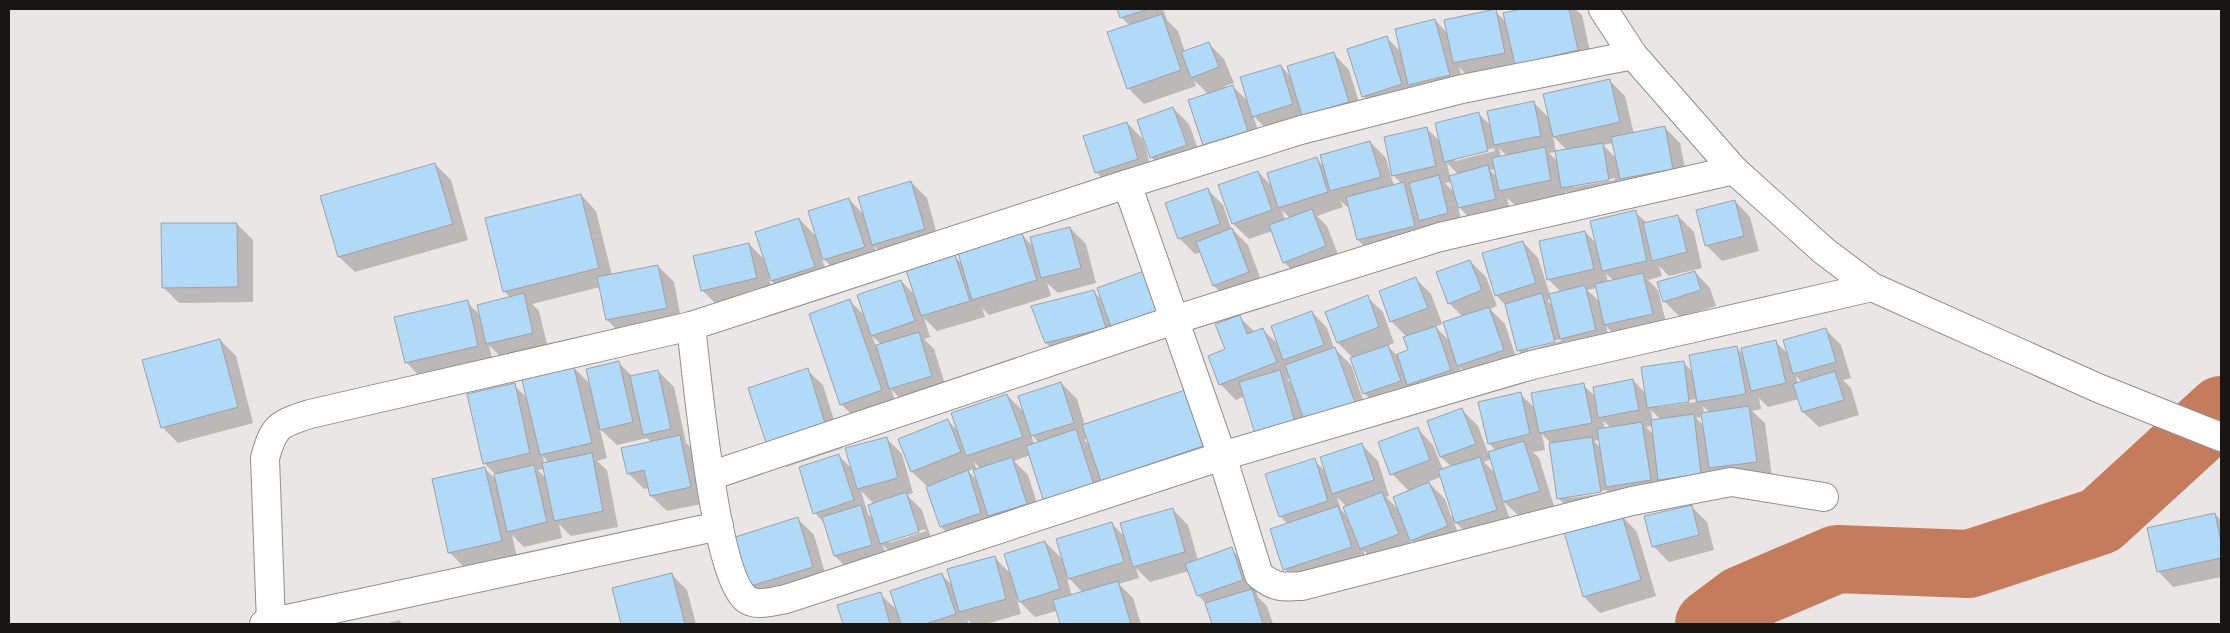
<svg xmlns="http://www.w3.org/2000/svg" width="2230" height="633" font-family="Inter,sans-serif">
<rect width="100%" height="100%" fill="#eae6e5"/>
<g fill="#0003" fill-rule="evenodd">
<polygon points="1118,9 1163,9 1167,20 1178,31 1185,52 1208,43 1224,59 1234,83 1225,86 1226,88 1232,86 1250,103 1281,66 1292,78 1334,54 1349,70 1364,118 1269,132 1253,115 1263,146 1220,160 1204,144 1208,94 1194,80 1196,86 1144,104 1128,88 1130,26 1121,17"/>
<polygon points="1527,9 1575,9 1582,15 1593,65 1470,78 1459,67 1465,91 1379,112 1363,96 1387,38 1402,53 1435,20 1448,34 1495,11 1506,22 1505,14"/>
<path d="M1609 80 1625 96 1634 134 1664 127 1680 143 1688 184 1637 195 1622 179 1624 195 1578 203 1565 191 1566 196 1516 206 1507 198 1511 215 1475 224 1458 206 1463 229 1436 236 1426 227 1430 241 1374 256 1358 240 1350 206 1347 207 1340 200 1343 207 1317 216 1327 226 1341 262 1300 278 1284 262 1272 231 1249 239 1233 224 1258 172 1272 186 1317 159 1324 167 1370 142 1386 158 1394 186 1402 184 1394 176 1385 138 1427 129 1441 142 1478 113 1492 127 1534 103 1550 119ZM1553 136 1567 150 1556 152ZM1614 143 1617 159 1603 145ZM1494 148 1495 151 1455 161V158ZM1499 148 1507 156 1501 157ZM1556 152 1558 162 1549 153ZM1447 163 1459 175 1450 177ZM1496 169 1497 177 1490 170ZM1615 178V180L1573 187V185ZM1452 182 1455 193 1445 183ZM1282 210 1290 218 1285 220Z"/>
<polygon points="1173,108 1189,124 1202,160 1167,173 1151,157"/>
<polygon points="1127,123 1143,139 1153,175 1112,188 1096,172"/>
<polygon points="435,164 451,180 468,240 355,272 339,257"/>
<polygon points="911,182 927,198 940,245 889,260 874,246 880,263 840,275 821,256 830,282 788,297 769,278 772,293 718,306 702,290 749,244 766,261 799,219 818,238 849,199 864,215"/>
<polygon points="1207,189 1223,205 1231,228 1248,245 1264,288 1229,301 1214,286 1201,252 1195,254 1179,238"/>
<polygon points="581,195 596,211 612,275 658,266 674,282 682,324 623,336 607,320 600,287 532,304 539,311 548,348 503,359 489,345 493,362 421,378 406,362 467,302 480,315 511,298 504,291"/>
<polygon points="1735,201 1750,217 1759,251 1722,261 1706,245"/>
<path d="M1635 212 1647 223 1678 216 1694 232 1702 268 1669 276 1659 266 1662 276 1648 280 1658 290 1668 330 1621 341 1606 326 1611 345 1577 354 1566 343 1570 357 1534 367 1519 351 1507 307 1496 295 1523 242 1538 258 1550 295 1561 292 1548 279 1585 232 1597 244ZM1606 274 1611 278 1613 281 1608 282ZM1597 288 1600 302 1587 290ZM1551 299 1553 306 1547 300ZM1561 339V341L1528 350V347Z"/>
<polygon points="237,224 253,240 253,302 179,303 163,287"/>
<path d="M1070 228 1086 244 1096 283 1058 293 1047 283 1051 296 989 315 982 308 985 317 937 331 924 318 930 337 924 339 934 349 947 391 906 404 891 389 897 406 857 420 841 404 850 301 866 317 901 281 916 296 955 257 963 265 1022 235 1034 247ZM872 336 882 345 876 346Z"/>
<path d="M1470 261 1486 277 1497 306 1490 309 1505 324 1519 366 1473 381 1460 367 1466 386 1380 409 1364 393 1353 358 1338 343 1367 297 1383 312 1394 343 1387 346 1397 355 1409 351 1407 337 1391 321 1415 278 1431 294 1442 323 1463 317 1449 303ZM1444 323 1450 341 1435 327Z"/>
<polygon points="1695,272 1710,288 1716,306 1680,317 1664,301"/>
<polygon points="1093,291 1103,301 1177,328 1062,358 1046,343"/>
<path d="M1312 312 1327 328 1334 348 1351 365 1370 420 1310 438 1245 396 1236 400 1220 384 1226 350 1239 317 1255 332 1263 330 1279 345ZM1291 378 1294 386 1287 379Z"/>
<path d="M1825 329 1841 345 1851 378 1843 380 1851 388 1859 415 1819 427 1803 412 1799 399 1768 407 1759 398 1761 409 1752 411 1765 423 1772 477 1574 514 1558 498 1552 444 1542 434 1545 450 1533 452 1539 458 1554 506 1520 517 1504 502 1512 526 1472 538 1453 520 1462 542 1427 556 1409 539 1414 550 1377 564 1363 550 1367 563 1300 585 1285 569 1288 524 1280 516 1314 460 1326 472 1362 445 1378 461 1389 496 1386 497 1400 511 1409 491 1392 474 1418 429 1433 445 1443 470 1452 467 1441 457 1429 422 1462 410 1478 426 1488 453 1496 451 1489 443 1520 394 1536 409 1583 385 1596 397 1633 380 1646 394 1683 362 1693 372 1737 348 1744 355 1776 342 1788 354ZM1796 376 1802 382 1798 384ZM1695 399 1696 402 1659 407V405ZM1703 406 1710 413 1704 414ZM1651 410 1661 420 1653 421ZM1703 417 1704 426 1696 418ZM1603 421 1608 425 1611 429H1605ZM1652 426 1654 435 1646 427ZM1600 440 1601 448 1594 441ZM1491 459 1495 473 1484 462ZM1441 477 1453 515 1451 516 1445 499 1428 482ZM1607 490V493L1570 498V496ZM1337 497 1347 507 1349 518 1341 510Z"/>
<polygon points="220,340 236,356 253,423 178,443 162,427"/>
<path d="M618 362 632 376 658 371 674 387 686 443 695 452 706 503 667 511 651 496 649 488 644 489 628 473 652 443 647 438 617 445 600 429 607 458 597 461 607 470 618 527 571 536 559 524 562 538 524 547 512 535 517 557 465 568 449 552 485 469 497 480 495 474 484 463 514 385 527 398 574 368 591 385ZM543 456 549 463 544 464ZM544 469 547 479 538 470Z"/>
<polygon points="807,370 823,385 843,448 786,467 770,451"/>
<path d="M1061 383 1077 399 1085 425 1184 392 1218 462 1118 496 1102 480 1109 500 1030 455 1014 461 1028 475 1042 519 957 542 941 527 928 487 912 472 948 421 959 432 1007 395 1025 413ZM1031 434 1039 443 1034 444ZM1088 438 1091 446 1084 440ZM974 462 981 469 977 470ZM974 469 978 481 968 471Z"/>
<path d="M886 438 902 454 913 493 907 495 922 510 934 548 897 560 883 545 887 560 850 571 835 556 825 524 815 513 839 456 853 470ZM861 491 874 504V520L868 514ZM925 529 926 531 889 543V540Z"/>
<polygon points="1691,506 1707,522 1714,550 1669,562 1653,546"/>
<path d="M1172 509 1188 525 1198 560 1231 549 1247 565 1258 597 1267 606 1273 624H1213L1207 605 1198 595 1189 571 1150 582 1136 568 1139 578 1119 584 1133 598 1141 624H1061L1057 611 1035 617 1017 599 1021 614 986 624H972L967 619 969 624H844L839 605 880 594 898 611 942 575 953 586 995 558 1011 574 1045 542 1064 561 1112 524 1126 538ZM1066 575 1083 593 1072 596Z"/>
<polygon points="2215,514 2221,520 2221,577 2173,587 2158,571"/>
<polygon points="1622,516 1637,532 1656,596 1600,613 1584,597 1565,533"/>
<polygon points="798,519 814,535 828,583 761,603 745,588"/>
<polygon points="671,574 687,590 696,624 623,624 614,589"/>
<polygon points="399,620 403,624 385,624"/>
</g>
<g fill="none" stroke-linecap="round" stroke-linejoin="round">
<polyline stroke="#c57c5d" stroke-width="68" points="1709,624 1741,600 1837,559 1969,564 2100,521 2221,410"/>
</g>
<g fill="#b1d9f8" stroke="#9fa2a5">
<polygon points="1117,9 1149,9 1120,18"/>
<polygon points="1496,9 1505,53 1453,63 1444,20"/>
<polygon points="1521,9 1569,9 1578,50 1515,65 1503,13"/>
<polygon points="1162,14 1181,70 1127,89 1107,32"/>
<polygon points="1435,19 1450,75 1408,85 1395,29"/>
<polygon points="1387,36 1402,84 1362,97 1347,49"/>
<polygon points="1209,42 1219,67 1191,78 1181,52"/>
<polygon points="1334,52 1349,102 1302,116 1287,66"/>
<polygon points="1281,65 1293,104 1252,117 1240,77"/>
<polygon points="1610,79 1620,122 1553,137 1543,94"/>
<polygon points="1233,85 1248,131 1203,145 1188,100"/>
<polygon points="1534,101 1541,136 1494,145 1487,111"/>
<polygon points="1173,107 1187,145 1150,158 1137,120"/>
<polygon points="1479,112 1488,151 1444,162 1435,123"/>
<polygon points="1127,122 1138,159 1095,173 1083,136"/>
<polygon points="1665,126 1673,169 1620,179 1611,137"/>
<polygon points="1427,127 1436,166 1392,176 1384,137"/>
<polygon points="1370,141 1381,177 1330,191 1320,155"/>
<polygon points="1603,143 1609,180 1561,188 1555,151"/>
<polygon points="1545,147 1551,180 1499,191 1492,158"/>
<polygon points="1317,157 1328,192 1278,208 1267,173"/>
<polygon points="435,163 453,224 338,257 320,196"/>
<polygon points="1488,165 1496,199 1458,208 1449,176"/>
<polygon points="1258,171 1272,210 1232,224 1218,185"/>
<polygon points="1439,175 1448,213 1419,221 1409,183"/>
<polygon points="911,181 925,229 872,245 858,197"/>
<polygon points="1404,182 1415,226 1357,240 1346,197"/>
<polygon points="1208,188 1220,224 1178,239 1165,203"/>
<polygon points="581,194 599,268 503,292 485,218"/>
<polygon points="849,198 865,247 823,260 808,211"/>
<polygon points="1735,200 1744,236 1705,246 1696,210"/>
<polygon points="1312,209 1326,246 1283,263 1269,225"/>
<polygon points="1636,210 1647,261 1602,271 1590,221"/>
<polygon points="1678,215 1687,252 1652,261 1643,223"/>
<polygon points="799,218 815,267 771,281 755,232"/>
<polygon points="161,223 237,223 238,287 162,288"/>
<polygon points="1070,227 1081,268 1041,278 1030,237"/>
<polygon points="1232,228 1249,272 1213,286 1196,242"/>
<polygon points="1585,231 1594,269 1547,280 1539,241"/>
<polygon points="1022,233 1037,280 972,300 958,253"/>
<polygon points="1523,241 1536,283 1495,296 1482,253"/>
<polygon points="749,243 757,278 701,291 693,256"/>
<polygon points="955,255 970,301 921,316 906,270"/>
<polygon points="1470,260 1482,290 1448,304 1436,272"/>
<polygon points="658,265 667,308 606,320 597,277"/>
<polygon points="1147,270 1162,313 1112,330 1097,288"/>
<polygon points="1695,271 1701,290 1663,302 1657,282"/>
<polygon points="1643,273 1653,314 1604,325 1595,284"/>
<polygon points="1416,277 1428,308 1390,322 1379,291"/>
<polygon points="901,280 915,321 871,336 857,295"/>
<polygon points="1585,285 1596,330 1560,339 1549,294"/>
<polygon points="1094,290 1106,328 1045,343 1031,306"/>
<polygon points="524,293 533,333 486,344 477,305"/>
<polygon points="1542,293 1555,342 1517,351 1505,304"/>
<polygon points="1368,295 1379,327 1337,343 1325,312"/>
<polygon points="850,299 882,390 840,405 809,314"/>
<polygon points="468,300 478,346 405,363 394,317"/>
<polygon points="1489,307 1504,350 1457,366 1443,322"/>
<polygon points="1312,311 1324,345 1283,360 1271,326"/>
<polygon points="1240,315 1247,334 1263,328 1277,362 1219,385 1208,356 1225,349 1215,324"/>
<polygon points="1436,326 1451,370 1407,385 1397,354 1408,350 1403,337"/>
<polygon points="1826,328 1836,362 1793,374 1783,340"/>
<polygon points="919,332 932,376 889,389 876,345"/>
<polygon points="220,339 238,407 161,428 142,360"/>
<polygon points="1776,340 1786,383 1751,391 1741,348"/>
<polygon points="1388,345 1401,381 1363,394 1350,358"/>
<polygon points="1737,346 1746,394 1697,402 1689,355"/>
<polygon points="1335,347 1356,405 1305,423 1285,365"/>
<polygon points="619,361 633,422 600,430 586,369"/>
<polygon points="1684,361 1689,402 1647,408 1641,367"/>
<polygon points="574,367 592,443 540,455 522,380"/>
<polygon points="808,368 828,433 769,452 748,388"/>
<polygon points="658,370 671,429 643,435 630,376"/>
<polygon points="1280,370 1295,422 1255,434 1239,382"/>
<polygon points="1835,371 1844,400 1802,412 1793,384"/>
<polygon points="1633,379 1639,410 1598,418 1593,387"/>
<polygon points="1061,382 1074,423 1031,436 1018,396"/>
<polygon points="515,383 530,453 483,464 467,394"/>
<polygon points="1584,383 1592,423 1539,433 1531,393"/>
<polygon points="1185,390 1203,446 1101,481 1082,425"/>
<polygon points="1521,392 1530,434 1488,444 1478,402"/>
<polygon points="1007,394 1023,437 966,456 951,413"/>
<polygon points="1749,406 1757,462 1709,468 1701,413"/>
<polygon points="1462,408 1476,444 1440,457 1427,421"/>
<polygon points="1694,414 1701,474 1658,480 1651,420"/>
<polygon points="948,419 961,452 911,472 898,439"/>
<polygon points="1642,422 1651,480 1606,487 1597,429"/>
<polygon points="1418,427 1430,460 1390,475 1378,442"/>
<polygon points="1076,429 1094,485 1044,502 1026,446"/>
<polygon points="680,435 691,487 650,496 644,470 627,474 621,448"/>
<polygon points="887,437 898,478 857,489 845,448"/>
<polygon points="1592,437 1601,492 1557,499 1549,443"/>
<polygon points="1524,441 1540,491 1503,502 1488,452"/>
<polygon points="1362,443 1374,480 1332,494 1320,457"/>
<polygon points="592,453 603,511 554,521 542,463"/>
<polygon points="839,454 854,500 813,514 799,467"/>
<polygon points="1012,457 1027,504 988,516 973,470"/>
<polygon points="1480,457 1497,510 1455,523 1438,470"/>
<polygon points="1315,458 1328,501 1279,517 1265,474"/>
<polygon points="534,465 547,522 507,532 494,474"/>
<polygon points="485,467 502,541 448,553 432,479"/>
<polygon points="968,470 981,513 940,527 926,487"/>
<polygon points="1429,482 1448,526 1410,541 1393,497"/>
<polygon points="906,492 919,532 880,544 868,505"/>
<polygon points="1382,492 1399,534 1360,549 1343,507"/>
<polygon points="861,505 872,545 834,556 822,517"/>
<polygon points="1692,505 1699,535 1652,547 1644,516"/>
<polygon points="1338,506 1352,547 1283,570 1270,529"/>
<polygon points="1173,508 1185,552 1133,567 1120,523"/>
<polygon points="2215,513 2221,542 2221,558 2157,572 2147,528"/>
<polygon points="1622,515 1641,580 1583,597 1564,532"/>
<polygon points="798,517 813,567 744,588 729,539"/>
<polygon points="1112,522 1124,562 1068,579 1056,539"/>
<polygon points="1045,541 1060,589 1019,602 1004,554"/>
<polygon points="1232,547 1243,580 1197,596 1185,564"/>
<polygon points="995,556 1006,599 959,612 947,569"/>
<polygon points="672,573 685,624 621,624 612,588"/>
<polygon points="942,573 956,614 925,624 901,624 890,591"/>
<polygon points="1118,581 1131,624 1060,624 1053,600"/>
<polygon points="1252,589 1263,624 1212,624 1205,603"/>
<polygon points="881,592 890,624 843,624 837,605"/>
</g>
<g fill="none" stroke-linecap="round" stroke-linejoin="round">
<g stroke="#928e8d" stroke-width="30">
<g id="minor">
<polyline points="1603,9 1633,55 1734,170 1824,251 1872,287 2098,388 2221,437"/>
<path d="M1127 184 1222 456 1259 575C1275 588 1282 587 1302 586L1632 501 1731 482 1824 497"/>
<path d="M691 326C697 375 714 572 746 599 756 607 775 601 786 599L1222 456 1532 365 1872 287"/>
<polyline points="710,476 1174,320 1440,237 1734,170"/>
<polyline points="264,624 719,526"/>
<path d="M271 624 265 458C274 425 279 424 310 414L691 326 1127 184 1301 130 1462 89 1633 55"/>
</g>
</g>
<use href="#minor" stroke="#fff" stroke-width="28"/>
</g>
<rect width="2230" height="633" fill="none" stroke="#171615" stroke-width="20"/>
</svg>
